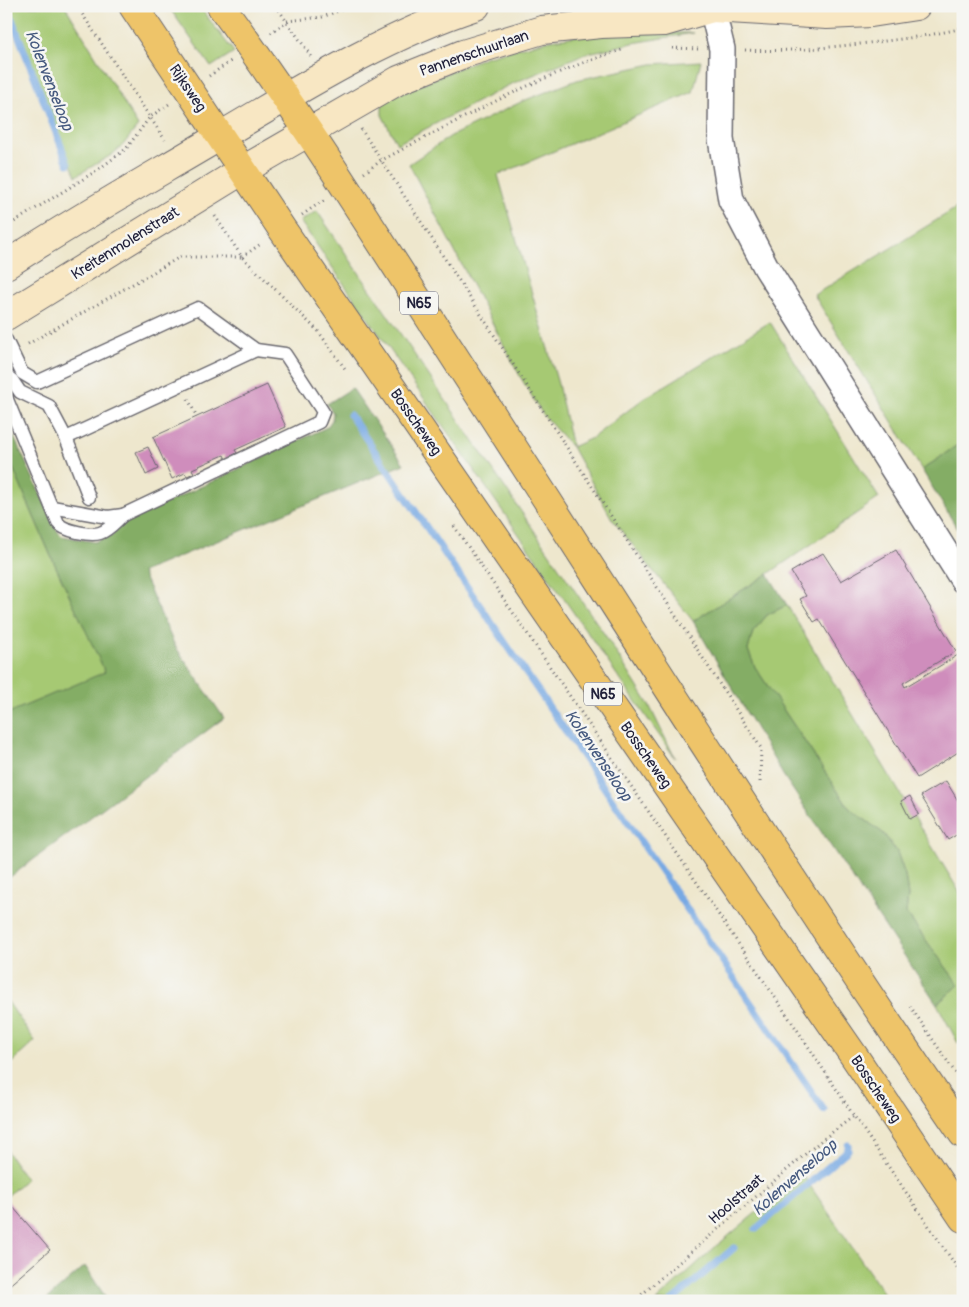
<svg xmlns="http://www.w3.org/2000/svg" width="969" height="1307" font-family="Pangolin,sans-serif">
<rect width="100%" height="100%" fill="#f6f6f2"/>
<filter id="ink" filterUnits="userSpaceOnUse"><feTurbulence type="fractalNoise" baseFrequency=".02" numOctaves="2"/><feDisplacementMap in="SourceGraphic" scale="10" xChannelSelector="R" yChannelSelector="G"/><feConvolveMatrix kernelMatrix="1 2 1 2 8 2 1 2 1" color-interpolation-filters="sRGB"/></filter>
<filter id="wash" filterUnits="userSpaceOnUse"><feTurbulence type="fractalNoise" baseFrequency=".0096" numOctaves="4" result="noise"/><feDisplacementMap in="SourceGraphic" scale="20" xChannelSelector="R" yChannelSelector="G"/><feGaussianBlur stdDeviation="1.12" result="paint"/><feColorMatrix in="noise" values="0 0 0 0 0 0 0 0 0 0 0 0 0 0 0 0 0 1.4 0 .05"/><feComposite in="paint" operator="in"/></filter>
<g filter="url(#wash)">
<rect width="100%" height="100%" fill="#eee7cd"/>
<g fill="#a6c973" stroke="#647657">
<polygon points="6,6 65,6 138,126 123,145 113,154 76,176 11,23"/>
<polygon points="168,6 199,6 234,52 211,67"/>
<polygon points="605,32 693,33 633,43 584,54 509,85 397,144 382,115 382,101 485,57 550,40"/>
<polygon points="701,61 693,92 498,175 558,384 572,447 592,438 643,399 770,322 879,498 768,574 693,621 612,519 572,447 543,415 521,378 409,164 451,136 523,101 577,80 652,64"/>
<polygon points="963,204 963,441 922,470 814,295"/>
<polygon points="317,211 607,638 649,705 675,758 300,221"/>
<polygon points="6,452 50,554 106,672 6,714"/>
<polygon points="787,605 963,898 963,1038 958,1043 937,1004 959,985 906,913 908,896 905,875 897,852 883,833 849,808 755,667 748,650 753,632 767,615"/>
<polygon points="6,999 35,1041 6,1068"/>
<polygon points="6,1150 26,1179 6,1197"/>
<polygon points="802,1174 889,1301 656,1301 714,1248"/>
</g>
<g fill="#84ad65" stroke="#536850">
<polygon points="352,388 404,464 142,572 175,646 224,718 6,880 6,714 105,672 50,554 6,452 6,420 58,532 62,536 95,542 112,535 118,526 327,427 332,420 333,413 327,404"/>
<polygon points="963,441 963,538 922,470"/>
<polygon points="768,574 787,605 767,615 753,632 748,650 755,667 849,808 883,833 897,852 905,875 908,896 906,913 959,985 937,1004 783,775 693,621"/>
<polygon points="85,1266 108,1301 45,1301"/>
</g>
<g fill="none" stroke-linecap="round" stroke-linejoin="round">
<g stroke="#77a9e3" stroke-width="7">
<polyline points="7,6 68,164"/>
<polyline points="350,415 824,1110"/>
<polyline points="756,1229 848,1150 848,1145"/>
<polyline points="672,1301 734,1248"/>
</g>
</g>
<g id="blocks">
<g fill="#cf8dbc">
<polygon points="267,385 286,427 235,450 237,453 226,459 224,455 192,469 194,473 187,476 185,473 172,479 153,437"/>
<polygon points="148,447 158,469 146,475 136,452"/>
<polygon points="896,550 956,651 903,683 905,687 963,652 963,749 917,778 819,619 814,622 800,599 806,596 791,572 823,553 841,581"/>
<polygon points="946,781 963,809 963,831 948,840 921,796"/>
<polygon points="910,796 919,814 910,819 901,801"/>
<polygon points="6,1199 50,1250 6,1288"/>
</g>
</g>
</g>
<g filter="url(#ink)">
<use href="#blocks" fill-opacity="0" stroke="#69676e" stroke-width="1"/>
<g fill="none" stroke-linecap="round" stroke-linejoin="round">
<g stroke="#69676e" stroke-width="15">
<g id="lane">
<path d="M6 340 22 373 37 382 198 308 256 350 285 354 323 412 319 422 123 515C116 521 109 530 100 533 91 536 64 531 58 523L6 397"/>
<polyline points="6,375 12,380 20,392 49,406 66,438 89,497"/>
<polyline points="66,438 256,350"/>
<polyline points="52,507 108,517 123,515"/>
</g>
</g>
<g stroke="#69676e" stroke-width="28">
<polyline id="street" points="712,8 722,49 721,139 731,200 766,267 963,580"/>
</g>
<g stroke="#69676e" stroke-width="30">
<g id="secondary">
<polyline points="705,6 712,8 827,15 871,13 916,6"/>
<path d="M6 265C75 220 146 180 217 138 300 89 384 36 476 6"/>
<polyline points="6,316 243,170 399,80 463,54 542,30 601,24 664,22 712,8"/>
</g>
</g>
<g stroke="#69676e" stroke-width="30">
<g id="primary">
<polyline points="133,6 282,229 854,1056 963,1218"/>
<path d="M221 6C308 125 385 250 465 373 630 627 791 884 963 1134"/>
</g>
</g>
<g stroke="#69676e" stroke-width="3" stroke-dasharray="1 4" stroke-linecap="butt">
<polyline points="77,6 165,140"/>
<polyline points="276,6 311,56"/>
<polyline points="271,33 287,21 322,17 352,6"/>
<polyline points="672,48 699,49"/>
<path d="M745 50C784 52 821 48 860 44 895 40 929 36 963 28"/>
<polyline points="209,76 231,61"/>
<polyline points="361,129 761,748 760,783"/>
<path d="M364 173 382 160C460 120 537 75 622 50"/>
<polyline points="302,215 324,200"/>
<polyline points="215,216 242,257 318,331 346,370"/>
<polyline points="6,227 96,171 126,149 150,117 169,104"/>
<polyline points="242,257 262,243"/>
<polyline points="28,344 180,257 241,257"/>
<polyline points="188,399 197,417"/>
<polyline points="454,526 800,1034 854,1116 963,1276"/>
<polyline points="910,1006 963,1084"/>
<polyline points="634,1301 822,1140 854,1116"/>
</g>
<use href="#lane" stroke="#fff" stroke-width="12"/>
<use href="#street" stroke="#fff" stroke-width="25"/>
<use href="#secondary" stroke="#f8e7c3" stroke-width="28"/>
<use href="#primary" stroke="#eec469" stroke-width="28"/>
</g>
</g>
<g text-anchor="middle" stroke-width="5" stroke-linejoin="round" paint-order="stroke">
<g fill="#f6f6f2" stroke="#626272" stroke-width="1">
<rect x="400" y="291.5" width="38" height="23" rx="4"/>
<rect x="584" y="682.5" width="38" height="23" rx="4"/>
</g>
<g font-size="14" font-weight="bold" fill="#22223b">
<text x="419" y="308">N65</text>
<text x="603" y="699">N65</text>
</g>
<g font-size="15" fill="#22223b" stroke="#f6f6f2">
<text transform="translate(474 53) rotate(-19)" y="5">Pannenschuurlaan</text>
<text transform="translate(188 88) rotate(56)" y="5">Rijksweg</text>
<text transform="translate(125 243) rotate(-32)" y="5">Kreitenmolenstraat</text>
<text transform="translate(416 422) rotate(55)" y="5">Bosscheweg</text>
<text transform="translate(646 755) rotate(55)" y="5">Bosscheweg</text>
<text transform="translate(876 1089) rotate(56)" y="5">Bosscheweg</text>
<text transform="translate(736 1199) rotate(-41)" y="5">Hoolstraat</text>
</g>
<g font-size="16" font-style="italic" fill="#44587e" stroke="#f6f6f2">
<text transform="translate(50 80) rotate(69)" y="6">Kolenvenseloop</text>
<text transform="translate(599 755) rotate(56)" y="6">Kolenvenseloop</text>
<text transform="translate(794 1177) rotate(-41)" y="6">Kolenvenseloop</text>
</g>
</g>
<rect width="969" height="1307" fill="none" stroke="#f6f6f2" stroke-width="25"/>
</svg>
